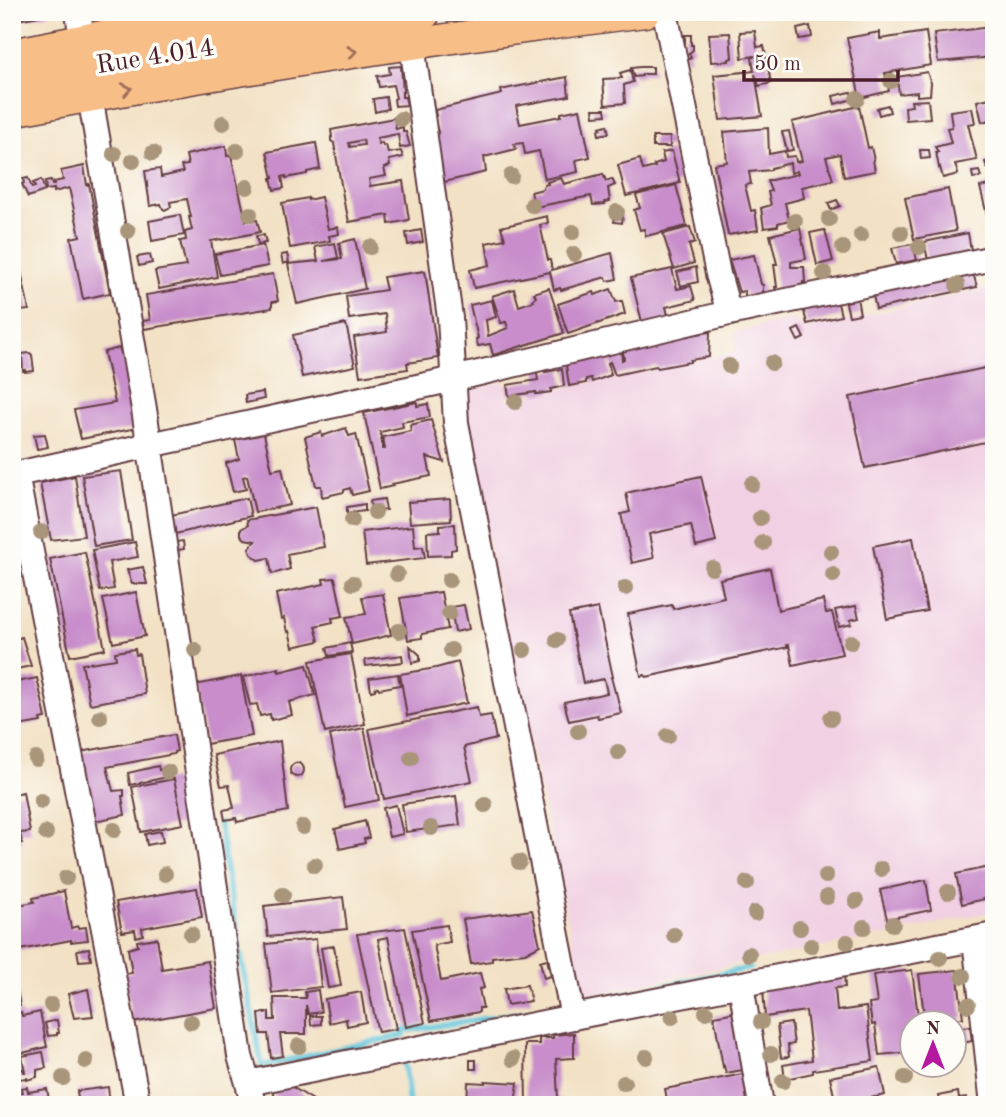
<svg xmlns="http://www.w3.org/2000/svg" width="1006" height="1117" font-family="'Old Standard TT',serif">
<rect width="100%" height="100%" fill="#fdfcf7"/>
<filter id="ink" filterUnits="userSpaceOnUse"><feTurbulence type="fractalNoise" baseFrequency=".0143" numOctaves="2"/><feDisplacementMap in="SourceGraphic" scale="14" xChannelSelector="R" yChannelSelector="G"/><feConvolveMatrix kernelMatrix="1 2 1 2 8 2 1 2 1" color-interpolation-filters="sRGB"/></filter>
<filter id="wash" filterUnits="userSpaceOnUse"><feTurbulence type="fractalNoise" baseFrequency=".00686" numOctaves="4" result="noise"/><feDisplacementMap in="SourceGraphic" scale="28" xChannelSelector="R" yChannelSelector="G"/><feGaussianBlur stdDeviation="1.57" result="paint"/><feColorMatrix in="noise" values="0 0 0 0 0 0 0 0 0 0 0 0 0 0 0 0 0 1.4 0 .05"/><feComposite in="paint" operator="in"/></filter>
<g filter="url(#wash)">
<rect width="100%" height="100%" fill="#f2e1c4"/>
<polygon fill="#f1d0e3" points="994,287 994,911 881,936 750,961 584,996 495,574 459,392 504,382 508,400 736,352 733,333 793,319 806,329"/>
<g fill="none" stroke-linecap="round" stroke-linejoin="round">
<g stroke="#5bc2d8" stroke-width="6">
<polyline points="219,824 224,857"/>
<polyline points="224,859 236,927"/>
<polyline points="237,931 239,949"/>
<polyline points="240,952 262,1066 404,1035 403,1031 556,1008"/>
<polyline points="591,1001 750,968"/>
<polyline points="405,1065 409,1105"/>
</g>
</g>
<g id="blocks">
<g fill="#c88dca" fill-rule="evenodd">
<polygon points="12,12 49,12 50,14 12,21"/>
<polygon points="810,26 812,37 799,39 797,29"/>
<polygon points="990,27 991,29 994,29 994,57 938,62 934,34"/>
<polygon points="755,31 757,47 764,46 771,83 759,86 755,74 762,116 720,120 714,75 754,71 752,58 755,56 742,58 740,32"/>
<polygon points="880,32 880,39 926,32 931,65 885,73 889,91 860,98 847,38"/>
<polygon points="730,33 732,58 729,59 729,61 711,62 709,34"/>
<polygon points="685,35 691,35 691,45 693,45 693,50 689,53 691,58 687,60 684,55 686,53 682,52 683,48 685,48"/>
<polygon points="401,66 403,91 402,91 402,97 405,97 407,105 395,106 394,99 396,98 393,85 379,87 377,76 390,74 389,67"/>
<polygon points="640,67 653,67 653,74 642,74 642,76 634,77 631,68"/>
<polygon points="630,70 633,82 624,85 625,103 605,105 603,79 622,78 620,73"/>
<polygon points="927,72 931,83 930,95 917,96 917,92 899,94 897,77"/>
<polygon points="567,77 569,96 516,106 520,124 561,116 561,113 580,109 590,157 576,160 578,172 545,179 539,151 525,154 523,143 514,144 516,149 484,157 486,172 444,182 434,133 438,132 434,117 436,116 435,110 502,94 501,90 510,88"/>
<polygon points="851,92 853,99 835,104 833,96"/>
<polygon points="386,97 388,109 375,112 373,99"/>
<polygon points="994,97 994,119 982,122 977,101"/>
<polygon points="928,100 930,118 906,120 905,107 912,106 911,101"/>
<polygon points="888,105 890,112 879,115 877,108"/>
<polygon points="859,106 868,148 871,147 874,160 873,160 875,171 844,177 840,154 826,157 833,180 802,187 804,198 785,203 789,220 778,223 778,226 764,228 761,208 771,205 768,192 771,191 767,181 798,174 797,171 791,173 790,163 771,168 771,170 749,172 751,184 745,185 751,211 755,210 758,230 728,235 714,164 727,162 724,132 768,128 769,154 785,151 786,157 795,156 796,162 802,161 792,122"/>
<polygon points="972,108 975,123 968,124 977,160 955,164 958,174 943,178 940,167 939,168 936,152 938,152 935,147 951,143 947,128 952,127 950,111"/>
<polygon points="593,109 605,109 606,115 594,116"/>
<path d="M394 118 396 129 403 127V132H406L410 146 400 148 398 134 377 138 379 144 382 143 383 146 386 145 388 153 401 151 403 157 389 160 390 166 384 168 386 176 369 179 370 186 403 181 409 220 389 224 388 215 349 222 346 208H345L334 143 331 141V137H332L331 130ZM363 140 364 145 350 147 349 143Z"/>
<polygon points="607,125 609,133 599,135 598,130 601,129 600,127"/>
<polygon points="789,131 793,150 787,151 782,132"/>
<rect x="653" y="137" width="17" height="10"/>
<polygon points="316,143 320,169 307,172 307,174 286,178 286,176 282,177 284,188 274,190 271,178 273,178 267,152"/>
<polygon points="226,146 227,156 231,155 246,221 257,220 260,232 222,240 221,239 211,241 217,277 159,289 155,271 186,266 180,241 186,240 185,232 192,230 189,217 191,217 187,199 170,202 171,207 165,210 163,209 161,204 150,206 145,171 160,169 161,177 183,172 181,166 188,165 186,155"/>
<polygon points="920,150 929,150 930,158 921,159"/>
<polygon points="672,151 680,183 626,196 618,165 640,159 643,170 655,167 654,165 664,162 662,153"/>
<polygon points="994,160 994,166 987,168 985,162"/>
<polygon points="84,166 87,185 89,184 110,293 83,299 71,238 80,236 69,188 54,192 54,189 46,190 45,182 51,181 52,185 54,185 54,182 63,180 61,171"/>
<polygon points="979,171 981,177 973,178 972,172"/>
<polygon points="603,174 606,181 612,179 615,185 608,188 610,201 605,202 605,204 593,205 591,196 535,207 531,192 543,189 544,185 548,184 547,182 561,178 564,184"/>
<polygon points="28,178 32,188 35,187 33,183 41,180 45,191 28,197 22,184 24,183 23,179"/>
<polygon points="994,184 994,223 989,223 980,187"/>
<polygon points="676,185 687,226 646,236 644,229 640,230 634,210 640,208 636,195"/>
<polygon points="948,189 956,231 914,239 905,198"/>
<polygon points="321,197 328,229 338,227 339,234 329,236 330,241 290,248 282,203 308,198 308,200"/>
<polygon points="837,200 840,206 831,210 828,203"/>
<polygon points="180,215 184,235 152,241 149,221"/>
<polygon points="615,215 623,216 622,223 614,222"/>
<polygon points="547,216 548,223 540,225 548,260 550,260 552,270 612,253 617,279 607,281 606,277 561,290 560,288 554,290 550,272 474,288 470,270 490,265 486,243 505,239 501,227"/>
<polygon points="690,227 695,243 689,245 694,263 674,269 663,234"/>
<polygon points="800,228 806,259 791,262 791,267 804,267 805,282 803,282 802,289 776,291 775,287 777,287 774,264 777,264 770,235"/>
<polygon points="421,230 423,242 408,245 406,233"/>
<polygon points="825,230 833,261 817,265 810,233"/>
<polygon points="968,233 971,250 964,251 965,254 928,260 924,242"/>
<polygon points="264,235 266,243 258,244 256,236"/>
<polygon points="355,239 365,289 297,304 288,264 318,261 315,247 335,243 338,258 324,261 342,259 339,243"/>
<polygon points="12,242 15,242 29,310 12,312"/>
<polygon points="913,244 917,260 896,264 892,248"/>
<polygon points="263,245 268,266 220,275 215,254"/>
<polygon points="287,254 289,262 283,264 281,255"/>
<polygon points="150,255 152,263 139,266 137,257"/>
<polygon points="754,255 761,284 763,285 763,295 745,296 745,291 739,292 729,260"/>
<polygon points="696,267 698,282 681,286 677,272"/>
<polygon points="672,269 677,289 691,286 695,300 666,307 669,319 643,326 631,278"/>
<polygon points="972,269 977,287 876,309 872,291"/>
<polygon points="425,271 438,358 407,363 408,369 360,376 354,337 387,332 385,314 349,319 346,296 386,290 383,277"/>
<polygon points="273,274 278,301 272,302 272,308 144,329 143,321 150,320 146,295"/>
<polygon points="549,288 564,333 493,355 490,344 478,346 476,339 478,338 470,305 492,300 496,317 486,320 488,336 508,328 506,322 501,323 492,296 514,289 519,306 534,301 533,299 536,297 534,293"/>
<polygon points="611,289 616,302 622,301 625,314 568,334 558,304 594,292 595,295"/>
<polygon points="857,298 860,314 849,316 845,299"/>
<polygon points="837,299 841,316 807,324 803,307"/>
<polygon points="346,324 355,366 302,377 293,335"/>
<polygon points="799,328 804,338 798,341 793,331"/>
<polygon points="710,332 709,357 690,360 690,362 658,368 656,366 615,375 610,362 608,363 611,375 592,382 591,378 586,379 586,383 569,386 566,365 587,360 586,357 621,350 622,360 624,359 622,346"/>
<polygon points="119,348 121,353 123,354 137,428 81,439 74,410 115,403 104,352"/>
<polygon points="30,353 32,355 34,371 25,372 25,370 23,371 22,354"/>
<polygon points="994,366 994,440 865,468 850,397"/>
<polygon points="544,367 545,372 562,369 564,386 551,389 551,392 536,394 536,392 509,396 507,385 538,380 536,368"/>
<polygon points="263,392 264,399 246,403 245,395"/>
<polygon points="417,402 417,406 428,404 430,417 402,422 403,427 380,432 383,449 385,449 383,437 411,431 410,425 431,420 444,462 427,457 431,476 392,484 393,486 380,489 364,413"/>
<polygon points="346,428 349,436 356,434 369,491 352,495 350,488 344,490 344,492 322,497 321,486 316,486 305,437 321,432 322,436"/>
<polygon points="45,434 48,447 37,449 34,435"/>
<polygon points="264,434 272,470 282,468 290,505 255,512 247,476 243,477 246,489 233,492 226,463 239,459 235,440"/>
<polygon points="121,471 132,540 94,546 82,476"/>
<polygon points="75,476 84,536 51,540 40,483"/>
<polygon points="701,476 716,542 696,547 691,525 649,534 654,558 632,563 621,514 630,512 626,493"/>
<polygon points="247,498 251,516 171,535 167,516"/>
<polygon points="384,499 386,510 372,512 370,501"/>
<polygon points="450,499 451,520 410,523 408,502"/>
<polygon points="365,504 365,511 347,513 347,507"/>
<polygon points="316,507 324,547 287,554 290,569 272,574 269,558 259,560 251,554 249,548 255,541 245,539 241,535 241,529 248,525 247,520"/>
<polygon points="455,524 456,549 451,550 451,555 428,556 427,532 440,531 440,525"/>
<polygon points="413,526 415,547 423,546 425,558 366,565 362,532"/>
<polygon points="913,538 927,611 887,619 873,546"/>
<polygon points="183,541 184,549 178,550 179,558 171,559 168,543"/>
<polygon points="135,542 138,557 109,562 114,589 100,591 92,550"/>
<polygon points="85,552 105,649 70,656 50,559"/>
<polygon points="12,553 14,553 18,574 12,575"/>
<polygon points="143,567 147,584 132,584 127,570"/>
<polygon points="770,568 778,610 823,600 826,613 832,612 842,654 793,665 789,645 787,645 788,647 646,677 645,675 641,676 628,614 672,605 673,609 724,597 720,579"/>
<polygon points="335,578 343,616 332,618 333,622 315,626 319,641 293,647 289,631 287,632 284,618 281,619 276,594 324,584 323,579"/>
<polygon points="136,592 145,636 113,643 103,599"/>
<polygon points="441,592 448,629 422,634 422,638 408,640 400,598"/>
<polygon points="383,594 391,635 352,644 346,617 366,614 362,597"/>
<polygon points="464,605 469,629 455,632 451,607"/>
<polygon points="856,606 859,618 850,620 852,624 839,627 835,610"/>
<polygon points="598,608 613,677 611,677 615,692 616,692 621,713 598,718 597,715 569,721 564,702 607,693 604,679 583,683 569,614"/>
<polygon points="22,637 31,666 12,670 12,640"/>
<polygon points="350,643 352,652 329,656 327,648"/>
<polygon points="410,646 420,655 420,661 412,663"/>
<polygon points="135,649 136,655 139,654 145,694 90,704 82,664 116,659 115,652"/>
<polygon points="351,654 365,724 325,733 310,661"/>
<polygon points="402,655 403,662 366,666 365,660"/>
<polygon points="458,662 467,703 407,716 400,674 436,668"/>
<polygon points="307,665 315,695 289,702 292,715 271,720 270,714 260,716 257,704 250,705 243,677 279,668 279,672"/>
<polygon points="398,674 400,685 379,689 378,687 375,688 375,690 371,691 369,678"/>
<polygon points="241,676 252,736 206,744 195,685"/>
<polygon points="37,678 46,718 40,719 41,722 18,726 18,730 12,731 12,683"/>
<polygon points="477,707 479,717 491,715 496,739 464,747 472,781 384,799 369,729"/>
<polygon points="364,728 379,800 345,807 330,735"/>
<polygon points="174,735 177,751 174,752 174,754 107,767 113,791 124,790 124,796 122,796 125,815 94,821 80,752"/>
<polygon points="280,741 288,811 237,822 236,818 225,820 223,810 234,808 229,785 221,786 214,755"/>
<circle cx="297" cy="770" r="7"/>
<polygon points="158,766 159,770 165,769 167,777 130,785 128,773"/>
<polygon points="174,779 183,824 141,832 132,787"/>
<polygon points="13,787 15,794 23,792 30,832 20,833 22,843 12,845"/>
<polygon points="456,796 460,825 406,832 402,804"/>
<polygon points="396,805 403,834 389,837 383,808"/>
<polygon points="365,821 369,838 364,839 365,843 340,849 335,829"/>
<polygon points="161,831 163,842 147,845 145,834"/>
<polygon points="994,866 994,904 991,905 989,898 962,904 956,874"/>
<polygon points="926,880 931,910 887,919 880,890"/>
<polygon points="197,888 202,917 142,928 143,935 136,937 135,930 122,932 116,902"/>
<polygon points="64,891 71,928 78,926 78,928 86,927 88,940 71,942 71,940 20,950 12,906 34,902 33,898"/>
<polygon points="343,897 347,929 268,937 264,906"/>
<polygon points="532,910 540,945 525,953 492,957 492,961 471,964 463,919"/>
<polygon points="447,925 450,942 434,945 441,981 480,973 484,988 479,989 483,1008 479,1008 479,1012 431,1021 412,930"/>
<polygon points="405,928 425,1023 406,1027 388,937 378,939 396,1029 378,1032 357,934"/>
<polygon points="157,938 162,969 208,961 216,1008 132,1023 124,974 132,973 128,949 138,946 137,941"/>
<polygon points="316,939 321,987 272,993 266,944"/>
<polygon points="334,946 341,986 328,988 321,948"/>
<polygon points="89,948 91,960 79,961 77,950"/>
<polygon points="547,959 551,976 544,978 540,961"/>
<polygon points="912,970 919,1023 912,1023 912,1052 879,1055 875,1024 872,1025 869,1004 877,1003 873,975"/>
<polygon points="957,970 963,1018 925,1023 919,974"/>
<polygon points="844,974 845,987 835,988 837,1011 866,1007 873,1061 813,1070 813,1073 785,1079 783,1065 812,1060 806,1011 765,1017 763,988"/>
<polygon points="527,985 531,1001 507,1005 504,989"/>
<polygon points="88,989 93,1016 74,1018 68,994"/>
<polygon points="318,990 321,1012 308,1014 306,1005 306,1034 280,1034 283,1056 271,1058 268,1034 261,1034 259,1014 269,1012 269,1020 275,1020 274,998 306,998 305,992"/>
<polygon points="12,991 17,991 20,1006 12,1007"/>
<polygon points="361,992 366,1022 347,1026 346,1019 329,1023 325,999"/>
<polygon points="21,1012 22,1016 40,1012 47,1047 14,1055 16,1067 12,1068 12,1040 15,1039 12,1014"/>
<polygon points="736,1012 744,1062 741,1063 743,1070 726,1073 724,1066 723,1067 714,1016"/>
<polygon points="310,1016 321,1016 321,1024 311,1025"/>
<polygon points="57,1020 59,1033 57,1033 57,1035 48,1036 45,1023"/>
<polygon points="791,1023 794,1044 788,1045 789,1057 781,1058 777,1025"/>
<polygon points="970,1026 972,1041 954,1045 954,1029"/>
<polygon points="574,1033 574,1058 556,1059 558,1099 581,1103 580,1105 526,1105 525,1044 539,1044 539,1038 553,1038 553,1035"/>
<polygon points="43,1052 46,1068 37,1070 37,1077 27,1080 27,1078 18,1079 17,1069 23,1069 24,1072 25,1072 22,1056"/>
<rect x="470" y="1060" width="6" height="9"/>
<polygon points="879,1067 885,1095 836,1105 830,1077"/>
<polygon points="743,1074 748,1105 668,1105 665,1089"/>
<polygon points="485,1081 518,1083 515,1105 467,1105 468,1082 485,1083"/>
<polygon points="289,1085 313,1100 309,1105 280,1105 276,1102 278,1100 270,1089"/>
<polygon points="27,1087 28,1092 47,1089 50,1105 12,1105 12,1094 22,1092 21,1088"/>
<polygon points="108,1087 110,1105 79,1105 77,1091"/>
<polygon points="958,1092 959,1099 967,1098 969,1105 940,1105 938,1096"/>
</g>
</g>
</g>
<g filter="url(#ink)">
<use href="#blocks" fill-opacity="0" stroke="#633c42" stroke-width="2"/>
<g fill="none" stroke-linecap="round" stroke-linejoin="round">
<g stroke="#633c42" stroke-width="28">
<g id="minor">
<polyline points="78,12 82,40"/>
<polyline points="665,12 718,274 729,313"/>
<polyline points="412,44 450,318 456,423 573,1017 994,935"/>
<polyline points="90,96 144,409 240,1056 248,1083 573,1017"/>
<polyline points="16,474 138,1105"/>
<polyline points="12,475 454,379 729,313 994,258"/>
<polyline points="975,939 993,1105"/>
<polyline points="741,985 761,1105"/>
<polyline points="248,1083 253,1105"/>
</g>
</g>
<g stroke="#633c42" stroke-width="33">
<g id="major">
<polyline points="12,54 127,31 250,12"/>
<path d="M12 111C222 71 433 39 645 12"/>
</g>
</g>
<g stroke="#633c42" stroke-width="38">
<polyline id="highway" points="12,82 86,66 423,12"/>
</g>
<use href="#minor" stroke="#fff" stroke-width="24"/>
<use href="#major" stroke="#f7be88" stroke-width="30"/>
<use href="#highway" stroke="#f7be88" stroke-width="35"/>
</g>
<g fill="#a9957a">
<circle cx="891" cy="81" r="8"/>
<circle cx="857" cy="99" r="8"/>
<circle cx="401" cy="119" r="8"/>
<circle cx="223" cy="123" r="8"/>
<circle cx="237" cy="151" r="8"/>
<circle cx="153" cy="153" r="8"/>
<circle cx="114" cy="154" r="8"/>
<circle cx="133" cy="161" r="8"/>
<circle cx="511" cy="176" r="8"/>
<circle cx="247" cy="187" r="8"/>
<circle cx="532" cy="205" r="8"/>
<circle cx="617" cy="212" r="8"/>
<circle cx="250" cy="214" r="8"/>
<circle cx="829" cy="219" r="8"/>
<circle cx="795" cy="221" r="8"/>
<circle cx="128" cy="231" r="8"/>
<circle cx="573" cy="232" r="8"/>
<circle cx="901" cy="233" r="8"/>
<circle cx="861" cy="235" r="8"/>
<circle cx="370" cy="247" r="8"/>
<circle cx="919" cy="247" r="8"/>
<circle cx="843" cy="248" r="8"/>
<circle cx="574" cy="254" r="8"/>
<circle cx="824" cy="273" r="8"/>
<circle cx="957" cy="285" r="8"/>
<circle cx="772" cy="363" r="8"/>
<circle cx="729" cy="366" r="8"/>
<circle cx="515" cy="402" r="8"/>
<circle cx="752" cy="484" r="8"/>
<circle cx="375" cy="512" r="8"/>
<circle cx="760" cy="518" r="8"/>
<circle cx="352" cy="520" r="8"/>
<circle cx="41" cy="532" r="8"/>
<circle cx="763" cy="543" r="8"/>
<circle cx="831" cy="552" r="8"/>
<circle cx="712" cy="568" r="8"/>
<circle cx="397" cy="574" r="8"/>
<circle cx="833" cy="575" r="8"/>
<circle cx="449" cy="580" r="8"/>
<circle cx="353" cy="583" r="8"/>
<circle cx="625" cy="588" r="8"/>
<circle cx="449" cy="613" r="8"/>
<circle cx="399" cy="631" r="8"/>
<circle cx="557" cy="640" r="8"/>
<circle cx="851" cy="642" r="8"/>
<circle cx="195" cy="650" r="8"/>
<circle cx="451" cy="650" r="8"/>
<circle cx="524" cy="650" r="8"/>
<circle cx="100" cy="717" r="8"/>
<circle cx="831" cy="718" r="8"/>
<circle cx="578" cy="731" r="8"/>
<circle cx="668" cy="736" r="8"/>
<circle cx="618" cy="752" r="8"/>
<circle cx="411" cy="758" r="8"/>
<circle cx="36" cy="759" r="8"/>
<circle cx="168" cy="772" r="8"/>
<circle cx="41" cy="801" r="8"/>
<circle cx="485" cy="805" r="8"/>
<circle cx="303" cy="827" r="8"/>
<circle cx="431" cy="828" r="8"/>
<circle cx="114" cy="830" r="8"/>
<circle cx="46" cy="833" r="8"/>
<circle cx="519" cy="862" r="8"/>
<circle cx="315" cy="865" r="8"/>
<circle cx="881" cy="869" r="8"/>
<circle cx="165" cy="874" r="8"/>
<circle cx="826" cy="876" r="8"/>
<circle cx="66" cy="878" r="8"/>
<circle cx="747" cy="883" r="8"/>
<circle cx="948" cy="892" r="8"/>
<circle cx="283" cy="895" r="8"/>
<circle cx="827" cy="897" r="8"/>
<circle cx="856" cy="901" r="8"/>
<circle cx="755" cy="913" r="8"/>
<circle cx="893" cy="924" r="8"/>
<circle cx="864" cy="927" r="8"/>
<circle cx="800" cy="928" r="8"/>
<circle cx="191" cy="934" r="8"/>
<circle cx="674" cy="935" r="8"/>
<circle cx="847" cy="942" r="8"/>
<circle cx="811" cy="946" r="8"/>
<circle cx="749" cy="954" r="8"/>
<circle cx="940" cy="958" r="8"/>
<circle cx="963" cy="976" r="8"/>
<circle cx="51" cy="1005" r="8"/>
<circle cx="968" cy="1005" r="8"/>
<circle cx="706" cy="1012" r="8"/>
<circle cx="672" cy="1017" r="8"/>
<circle cx="191" cy="1022" r="8"/>
<circle cx="761" cy="1022" r="8"/>
<circle cx="299" cy="1046" r="8"/>
<circle cx="771" cy="1054" r="8"/>
<circle cx="646" cy="1057" r="8"/>
<circle cx="513" cy="1059" r="8"/>
<circle cx="86" cy="1061" r="8"/>
<circle cx="63" cy="1078" r="8"/>
<circle cx="905" cy="1078" r="8"/>
<circle cx="783" cy="1081" r="8"/>
<circle cx="624" cy="1083" r="8"/>
</g>
<defs><path id="oneway-chevron" d="M-2-3.5L2.5 0L-2 3.5" fill="none" stroke-width="1.6" stroke-linecap="round" stroke-linejoin="round" transform="scale(1.75)"/></defs>
<g stroke="#a06e5a">
<use href="#oneway-chevron" transform="translate(352 52) rotate(-8)"/>
<use href="#oneway-chevron" transform="translate(127 89) rotate(-11)"/>
</g>
</g>
<g text-anchor="middle" stroke-width="7" stroke-linejoin="round" paint-order="stroke">
<g font-size="26" fill="#4a1f2b" stroke="#fdfcf7">
<text transform="translate(155 55) rotate(-9)" y="9">Rue 4.014</text>
</g>
</g>
<rect width="1006" height="1117" fill="none" stroke="#fdfcf7" stroke-width="42"/>
<g transform="translate(933 1044)"><circle r="33" fill="#fdfcf7" stroke="#b5a4a5" stroke-width="2"/>
<path d="M0-5L12 26L0 18L-12 26Z" fill="#b5179e"/>
<text y="-10" font-size="19" font-weight="bold" text-anchor="middle" fill="#4a1f2b">N</text>
</g>
<path d="M744 70v10h154v-10" fill="none" stroke="#4a1f2b" stroke-width="3.5"/>
<text x="754" y="70" font-size="21" fill="#4a1f2b" stroke="#fdfcf7" stroke-width="5" paint-order="stroke">50 m</text>
</svg>
